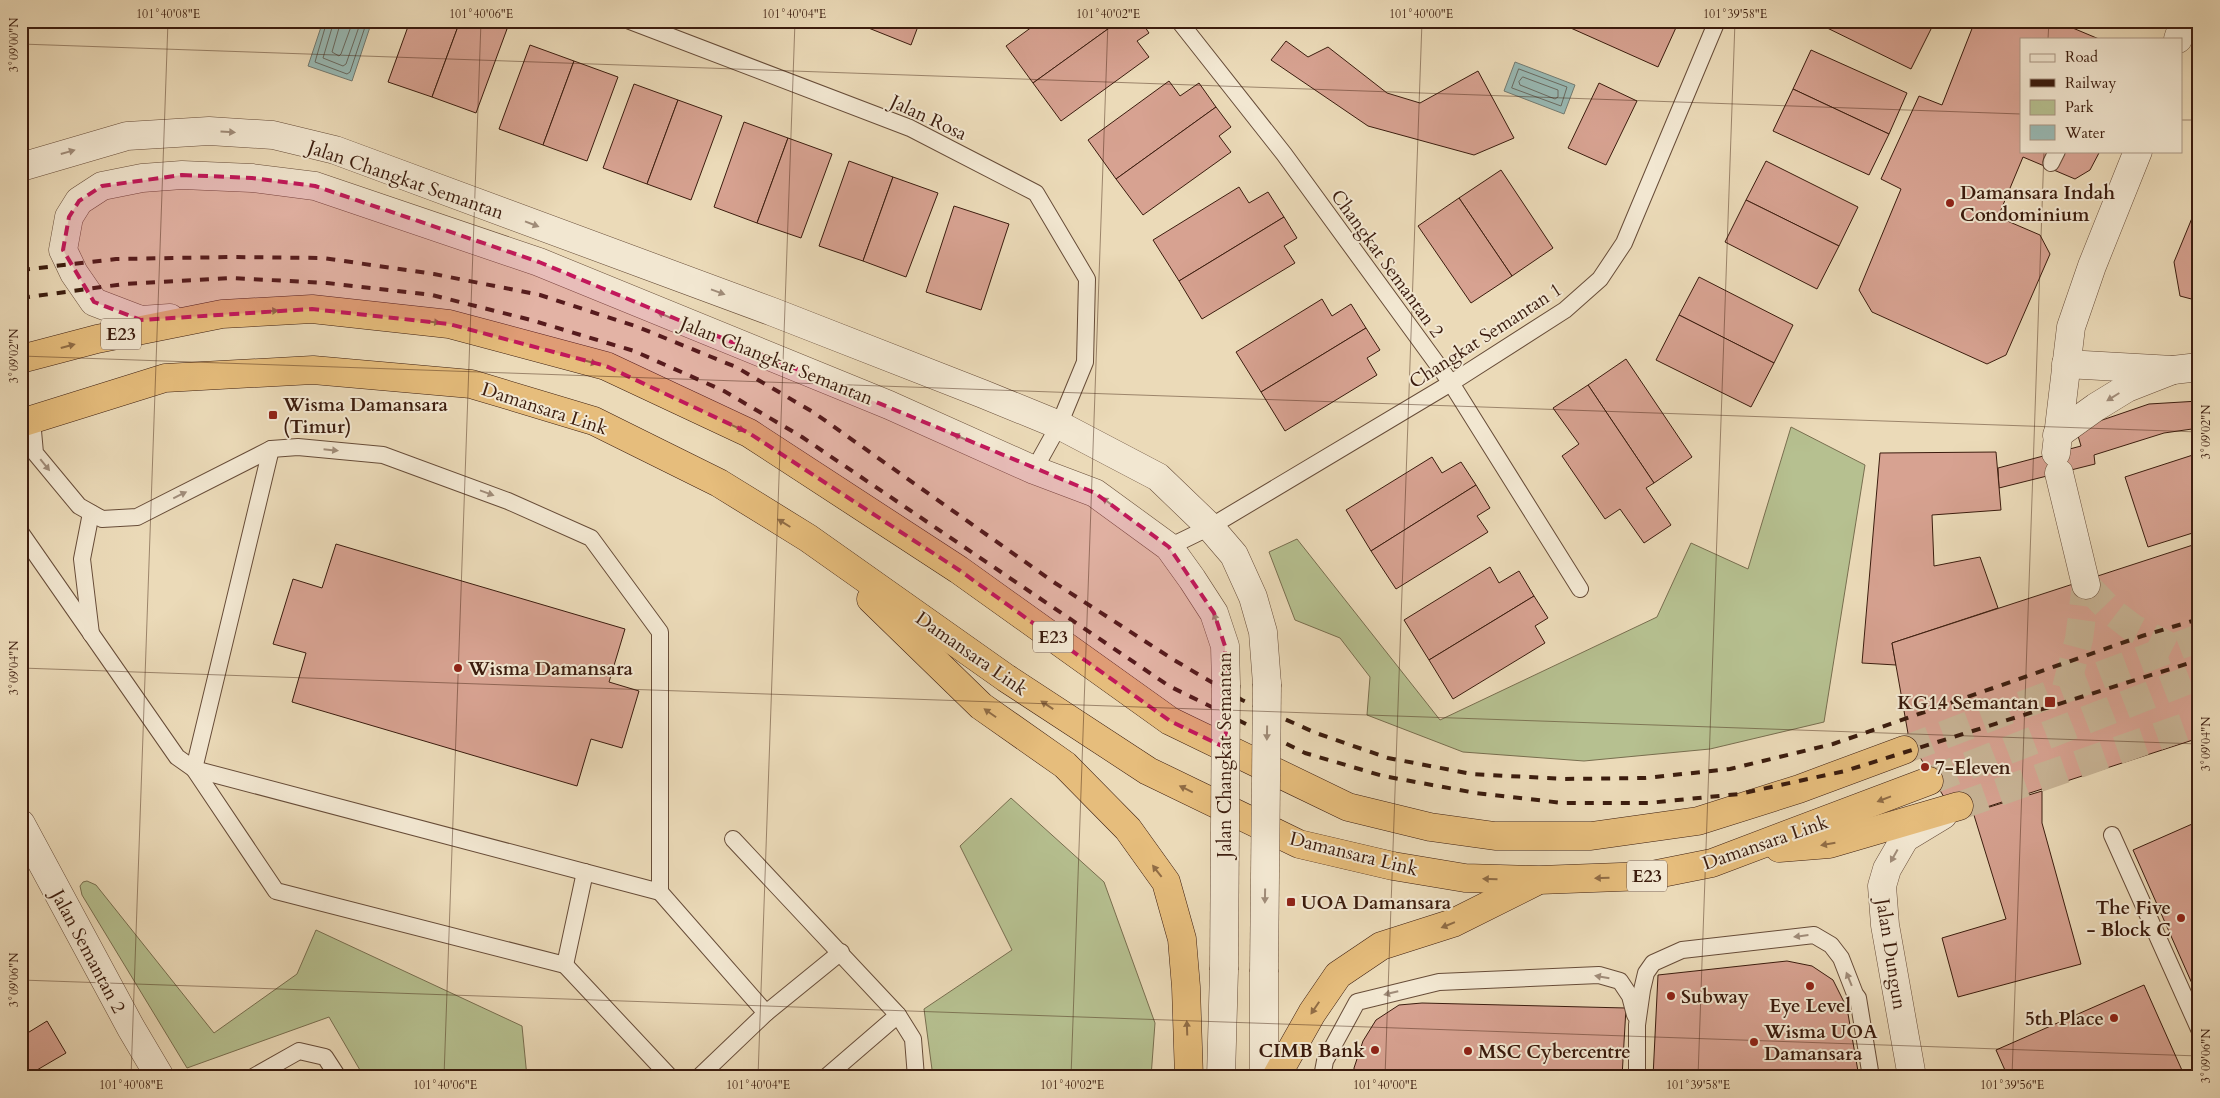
<svg xmlns="http://www.w3.org/2000/svg" width="2220" height="1098" font-family="Cardo,serif">
<rect width="100%" height="100%" fill="#ebdab8"/>
<filter id="stains"><feTurbulence type="fractalNoise" baseFrequency=".004" numOctaves="4"/><feColorMatrix values="0 0 0 0 .2 0 0 0 0 .09 0 0 0 0 .02 0 0 0 .5 -.17"/></filter>
<radialGradient id="worn" r=".72"><stop offset=".6" stop-color="#630" stop-opacity="0"/><stop offset="1" stop-color="#630" stop-opacity=".3"/></radialGradient>
<g fill="#b6c090" stroke="#786e4f">
<polygon points="1791,427 1865,465 1824,722 1710,749 1584,761 1463,752 1367,715 1370,677 1340,638 1295,620 1269,552 1297,539 1440,720 1657,617 1691,543 1748,569"/>
<polygon points="1011,798 1104,882 1155,1023 1151,1077 933,1077 924,1009 1012,950 960,846"/>
<polygon points="87,881 96,885 214,1033 297,974 316,930 522,1026 527,1077 364,1077 329,1017 187,1068 82,895 80,886 83,882"/>
</g>
<g fill="#99bab5" stroke="#737b72">
<polygon points="323,21 372,21 352,81 308,66"/>
<polygon points="1515,62 1575,85 1564,114 1504,91"/>
</g>
<g fill="none" stroke-linecap="round" stroke-linejoin="round">
<g stroke="#6a6b62" stroke-width="1">
<polyline points="327,21 315,62 347,74 350,72 367,21"/>
<polyline points="334,21 323,58 343,66 346,64 361,21"/>
<polyline points="341,21 332,52 339,56 341,54 353,21"/>
<polygon points="1519,69 1567,87 1561,106 1512,88"/>
<polygon points="1523,77 1558,90 1558,97 1555,99 1520,85 1519,82"/>
</g>
</g>
<g fill="#d7a291" stroke="#3b1c0e">
<polygon points="410,21 460,21 432,97 388,82"/>
<polygon points="460,21 484,21 507,29 476,113 432,97"/>
<polygon points="851,21 920,21 911,45"/>
<polygon points="1040,21 1119,21 1033,83 1006,46"/>
<polygon points="1119,21 1141,21 1149,33 1137,41 1149,57 1061,121 1033,83"/>
<polygon points="1566,21 1679,21 1658,67 1564,25"/>
<polygon points="1818,21 1925,21 1933,25 1911,69 1817,23"/>
<polygon points="1975,21 2056,21 2099,39 2021,39 2021,151 2100,151 2090,170 2075,179 2023,157 1998,217 2040,235 2050,254 2006,355 1987,364 1872,312 1859,290 1901,189 1881,179 1919,96 1942,105"/>
<polygon points="1286,41 1308,57 1328,47 1387,93 1420,103 1478,71 1514,138 1474,155 1368,126 1271,60"/>
<polygon points="530,45 574,61 543,145 499,129"/>
<polygon points="1811,50 1907,93 1889,134 1793,89"/>
<polygon points="574,61 618,77 587,161 543,145"/>
<polygon points="1169,81 1180,96 1199,83 1216,107 1116,179 1088,140"/>
<polygon points="1599,83 1637,101 1606,165 1568,148"/>
<polygon points="634,84 678,100 647,184 603,168"/>
<polygon points="1793,89 1889,134 1869,175 1773,131"/>
<polygon points="678,100 722,116 691,200 647,184"/>
<polygon points="1216,107 1231,127 1219,136 1231,152 1143,215 1116,179"/>
<polygon points="744,122 788,138 757,223 714,207"/>
<polygon points="788,138 832,154 801,238 757,223"/>
<polygon points="849,161 893,177 863,261 819,246"/>
<polygon points="1766,161 1858,207 1839,246 1746,200"/>
<polygon points="1501,170 1553,248 1512,276 1459,198"/>
<polygon points="893,177 938,193 906,277 863,261"/>
<polygon points="1239,187 1249,203 1268,192 1284,217 1179,281 1153,240"/>
<polygon points="1459,198 1512,276 1471,303 1418,226"/>
<polygon points="1746,200 1839,246 1817,289 1725,242"/>
<polygon points="2199,201 2199,301 2180,296 2174,262"/>
<polygon points="954,206 1009,224 981,310 926,292"/>
<polygon points="1284,217 1297,238 1284,246 1295,263 1202,319 1179,281"/>
<polygon points="1699,277 1793,325 1774,363 1679,315"/>
<polygon points="1322,299 1332,316 1351,304 1366,328 1261,392 1236,352"/>
<polygon points="1679,315 1774,363 1751,407 1656,360"/>
<polygon points="1366,328 1380,350 1367,358 1377,375 1285,431 1261,392"/>
<polygon points="1626,359 1692,457 1654,483 1588,385"/>
<polygon points="1588,385 1654,483 1646,488 1671,525 1644,543 1620,509 1605,519 1562,456 1579,444 1553,408"/>
<polygon points="2199,401 2199,428 2164,433 2094,455 2095,464 1999,488 1998,468 2081,446 2076,429 2149,404"/>
<polygon points="1996,452 2001,510 1932,515 1934,566 1980,557 1998,608 1892,643 1896,665 1862,663 1880,453"/>
<polygon points="2199,453 2199,531 2148,547 2125,477"/>
<polygon points="1432,457 1442,473 1461,462 1476,485 1371,551 1346,510"/>
<polygon points="1476,485 1490,508 1477,516 1488,532 1396,589 1371,551"/>
<polygon points="2199,543 2199,738 1956,817 1909,739 1892,643"/>
<polygon points="336,544 625,629 609,682 639,691 622,748 591,739 577,786 292,702 306,653 273,644 293,579 322,588"/>
<polygon points="1490,567 1499,583 1519,571 1534,596 1429,660 1404,620"/>
<polygon points="1534,596 1548,618 1535,626 1545,643 1453,699 1429,660"/>
<polygon points="2042,791 2042,823 2081,964 1958,997 1942,938 2006,919 1973,812"/>
<polygon points="2199,821 2199,986 2194,988 2133,850"/>
<polygon points="1787,961 1812,966 1833,980 1847,1008 1859,1077 1653,1077 1658,975"/>
<polygon points="2144,985 2185,1077 2008,1077 1996,1050"/>
<polygon points="1422,1003 1626,1008 1622,1077 1354,1077 1354,1068 1363,1041 1376,1020 1399,1005"/>
<polygon points="47,1021 66,1053 25,1077 21,1077 21,1037"/>
</g>
<g fill="none" stroke-linecap="round" stroke-linejoin="round">
<g stroke="#c8b496" stroke-width="28" stroke-dasharray="28 14" stroke-linecap="butt">
<polyline points="2086,585 2112,612 2133,628 2173,648"/>
<polyline points="2066,688 2079,639 2086,585"/>
</g>
<g stroke="#c8b496" stroke-width="28" stroke-dasharray="28 14" stroke-linecap="butt">
<polyline points="1904,750 2199,638"/>
<polyline points="1929,781 2199,676"/>
<polyline points="1959,806 2199,722"/>
</g>
<g stroke="#674c38" stroke-width="18">
<g id="service">
<polyline points="630,21 910,128 1036,193 1087,279 1085,362 1059,425 1034,470"/>
<polyline points="1179,21 1284,154 1451,383 1580,589"/>
<polyline points="2051,163 2057,151"/>
<polyline points="271,449 194,769 276,891 565,965 585,872"/>
<polyline points="91,513 82,559 91,634"/>
<polyline points="21,533 177,757 194,769 660,892 660,632 591,538 508,501 383,455 298,447 271,449 137,517 102,519 79,506 35,453 32,420"/>
<polyline points="1169,547 1210,527 1451,383 1565,310 1600,279 1624,243 1717,21"/>
<polyline points="2112,835 2199,1029"/>
<polyline points="733,839 898,1015 913,1039 916,1077"/>
<polyline points="660,892 766,1013"/>
<polyline points="565,965 670,1077"/>
<polyline points="253,1077 299,1051 325,1057 338,1077"/>
<polyline points="699,1077 766,1013 841,952"/>
<polyline points="826,1077 898,1015"/>
<polyline points="1322,1077 1325,1061 1357,1002 1439,982 1599,975 1620,981 1630,996 1635,1015"/>
<polyline points="1637,1077 1637,1025 1642,990 1646,973 1653,963 1682,950 1814,935 1831,945 1841,958 1855,994 1858,998 1871,1077"/>
</g>
</g>
<g stroke="#674c38" stroke-width="29">
<g id="minor">
<polyline points="21,167 127,136 209,131 273,135 335,150 773,312 983,394 1059,425 1158,477 1210,527 1234,555 1253,597 1263,632 1267,684"/>
<polyline points="170,318 141,320 94,302 74,273 63,250 69,217 79,201 102,186 142,178 182,175 252,178 315,186 539,262 889,405 1034,470 1095,493 1169,547 1192,579 1214,613 1225,646 1226,685"/>
<polyline points="2066,364 2173,370 2199,367"/>
<polyline points="21,824 131,1028 160,1077"/>
<polyline points="1264,972 1264,1077"/>
<polyline points="1221,1077 1224,970"/>
<polyline points="1912,1077 1885,925 1882,886 1887,869 1905,838 1943,815"/>
</g>
</g>
<g stroke="#674c38" stroke-width="29">
<g id="tertiary">
<polyline points="2178,39 2184,21"/>
<polyline points="2057,435 2096,407 2127,388 2173,370"/>
<polyline points="2056,453 2071,327 2092,266 2138,151"/>
<polyline points="2059,473 2086,585"/>
</g>
</g>
<g stroke="#3b1c0e" stroke-width="29">
<g id="motorway">
<polyline points="21,359 97,339 222,314 312,309 449,324 606,366 749,433 959,570 1170,721 1348,807 1430,827 1495,836 1591,836 1698,821 1799,789 1904,750"/>
<polyline points="21,423 165,378 313,370 471,384 594,421 719,483 808,538 1006,678 1148,771 1299,844 1393,866 1465,878 1539,880 1647,876 1712,863 1929,781"/>
<polyline points="871,599 981,706 1065,765 1128,829 1166,882 1182,939 1186,987 1189,1077"/>
<polyline points="1779,848 1829,844 1959,806"/>
<polyline points="1276,1077 1312,1013 1338,975 1381,946 1453,923 1535,882"/>
</g>
</g>
<use href="#service" stroke="#f2e7d1" stroke-width="16"/>
<use href="#minor" stroke="#f2e7d1" stroke-width="28"/>
<use href="#tertiary" stroke="#f2e7d1" stroke-width="28"/>
<use href="#motorway" stroke="#e6bd7c" stroke-width="28"/>
<g stroke="#3b1c0e" stroke-width="4" stroke-dasharray="9 9" stroke-linecap="butt">
<polyline points="21,270 116,259 233,257 323,258 434,274 540,295 638,327 736,367 813,412 1055,583 1174,660 1242,700 1316,733 1388,758 1472,774 1564,779 1645,778 1730,769 1833,744 2142,636 2199,619"/>
<polyline points="21,298 124,284 231,278 327,283 432,295 531,320 634,351 724,391 802,437 1169,686 1305,753 1383,776 1476,793 1563,803 1648,803 1739,794 1845,771 2199,660"/>
</g>
<g stroke="#674c38" stroke-width="29" stroke-linecap="butt">
<g id="minor-bridge">
<polyline points="1224,970 1226,685"/>
<polyline points="1264,972 1267,684"/>
</g>
</g>
<use href="#minor-bridge" stroke="#f2e7d1" stroke-width="28"/>
</g>
<defs><path id="oneway-solid" d="M-6-.8H1V-3.2L6.5 0L1 3.2V.8H-6Z" transform="scale(1.25)"/></defs>
<g fill="#a08c79">
<use href="#oneway-solid" transform="translate(228 132) rotate(3)"/>
<use href="#oneway-solid" transform="translate(68 152) rotate(-16)"/>
<use href="#oneway-solid" transform="translate(532 224) rotate(21)"/>
<use href="#oneway-solid" transform="translate(718 292) rotate(20)"/>
<use href="#oneway-solid" transform="translate(664 315) rotate(-157)"/>
<use href="#oneway-solid" transform="translate(2113 397) rotate(148)"/>
<use href="#oneway-solid" transform="translate(960 437) rotate(-156)"/>
<use href="#oneway-solid" transform="translate(331 450) rotate(6)"/>
<use href="#oneway-solid" transform="translate(45 465) rotate(51)"/>
<use href="#oneway-solid" transform="translate(487 493) rotate(20)"/>
<use href="#oneway-solid" transform="translate(180 495) rotate(-26)"/>
<use href="#oneway-solid" transform="translate(1108 502) rotate(-144)"/>
<use href="#oneway-solid" transform="translate(1216 620) rotate(-109)"/>
<use href="#oneway-solid" transform="translate(1267 733) rotate(91)"/>
<use href="#oneway-solid" transform="translate(1894 856) rotate(119)"/>
<use href="#oneway-solid" transform="translate(1265 896) rotate(91)"/>
<use href="#oneway-solid" transform="translate(1801 936) rotate(173)"/>
<use href="#oneway-solid" transform="translate(1602 977) rotate(-170)"/>
<use href="#oneway-solid" transform="translate(1849 979) rotate(-112)"/>
<use href="#oneway-solid" transform="translate(1391 993) rotate(166)"/>
</g>
<g fill="#906c45">
<use href="#oneway-solid" transform="translate(271 311) rotate(-3)"/>
<use href="#oneway-solid" transform="translate(433 322) rotate(6)"/>
<use href="#oneway-solid" transform="translate(68 346) rotate(-15)"/>
<use href="#oneway-solid" transform="translate(590 362) rotate(15)"/>
<use href="#oneway-solid" transform="translate(738 428) rotate(25)"/>
<use href="#oneway-solid" transform="translate(784 523) rotate(-148)"/>
<use href="#oneway-solid" transform="translate(1047 705) rotate(-147)"/>
<use href="#oneway-solid" transform="translate(990 713) rotate(-145)"/>
<use href="#oneway-solid" transform="translate(1186 789) rotate(-154)"/>
<use href="#oneway-solid" transform="translate(1884 799) rotate(159)"/>
<use href="#oneway-solid" transform="translate(1828 844) rotate(170)"/>
<use href="#oneway-solid" transform="translate(1157 871) rotate(-128)"/>
<use href="#oneway-solid" transform="translate(1602 878) rotate(178)"/>
<use href="#oneway-solid" transform="translate(1490 879) rotate(-178)"/>
<use href="#oneway-solid" transform="translate(1448 925) rotate(158)"/>
<use href="#oneway-solid" transform="translate(1315 1008) rotate(124)"/>
<use href="#oneway-solid" transform="translate(1187 1028) rotate(-92)"/>
</g>
<path fill="#c2185b" fill-opacity="0.2" stroke="#c2185b" stroke-width="4" stroke-dasharray="10 6" stroke-linejoin="round" d="M182 175 252 178 315 186 539 262 1095 493 1169 547 1214 613 1225 646 1226 748 1170 721 959 570 749 433 606 366 449 324 312 309 141 320 94 302 63 250 69 217 79 201 102 186Z"/>
<path fill="none" stroke="#3b1c0e" stroke-width="1" stroke-opacity="0.45" d="M2048 39 2049 21M21 44 2021 114M2181 120H2199M21 356 2199 432M21 668 2199 744M21 980 2199 1056M131 1077 168 21M444 1077 481 21M758 1077 795 21M1071 1077 1108 21M1385 1077 1422 21M1698 1077 1735 21M2012 1077 2044 151"/>
<g fill="#8f2418" stroke="#f2e7d1" stroke-width="2">
<circle cx="1950" cy="203" r="5"/>
<rect x="268" y="410" width="10" height="10" rx="2.5"/>
<circle cx="458" cy="668" r="5"/>
<rect x="2044" y="696" width="12" height="12" rx="2.5"/>
<circle cx="1925" cy="767" r="5"/>
<rect x="1286" y="897" width="10" height="10" rx="2.5"/>
<circle cx="2181" cy="918" r="5"/>
<circle cx="1810" cy="986" r="5"/>
<circle cx="1671" cy="996" r="5"/>
<circle cx="2114" cy="1018" r="5"/>
<circle cx="1754" cy="1042" r="5"/>
<circle cx="1375" cy="1050" r="5"/>
<circle cx="1468" cy="1051" r="5"/>
</g>
<g text-anchor="middle" stroke-width="4" stroke-linejoin="round" paint-order="stroke">
<g fill="#f2e7d1" stroke="#725948" stroke-width="1">
<rect x="101" y="318.5" width="40" height="31" rx="4"/>
<rect x="1033" y="621.5" width="40" height="31" rx="4"/>
<rect x="1627" y="860.5" width="40" height="31" rx="4"/>
</g>
<g font-size="18" font-weight="bold" fill="#3b1c0e">
<text x="121" y="340">E23</text>
<text x="1053" y="643">E23</text>
<text x="1647" y="882">E23</text>
</g>
<g font-size="19" fill="#3b1c0e" stroke="#f2e7d1">
<text transform="translate(929 117) rotate(25)" y="7">Jalan Rosa</text>
<text transform="translate(406 179) rotate(19)" y="7">Jalan Changkat Semantan</text>
<text transform="translate(1388 263) rotate(54)" y="7">Changkat Semantan 2</text>
<text transform="translate(1485 335) rotate(-33)" y="7">Changkat Semantan 1</text>
<text transform="translate(777 360) rotate(22)" y="7">Jalan Changkat Semantan</text>
<text transform="translate(545 408) rotate(18)" y="7">Damansara Link</text>
<text transform="translate(972 653) rotate(35)" y="7">Damansara Link</text>
<text transform="translate(1224 755) rotate(-90)" y="7">Jalan Changkat Semantan</text>
<text transform="translate(1765 842) rotate(-19)" y="7">Damansara Link</text>
<text transform="translate(1354 853) rotate(14)" y="7">Damansara Link</text>
<text transform="translate(89 951) rotate(62)" y="7">Jalan Semantan 2</text>
<text transform="translate(1892 954) rotate(81)" y="7">Jalan Dungun</text>
</g>
<g font-size="19" font-weight="bold" fill="#3b1c0e" stroke="#f2e7d1" text-anchor="start">
<text x="1960" y="199">Damansara Indah<tspan x="1960" dy="22">Condominium</tspan></text>
<text x="283" y="411">Wisma Damansara<tspan x="283" dy="22">(Timur)</tspan></text>
<text x="468" y="675">Wisma Damansara</text>
<text x="2039" y="709" text-anchor="end">KG14 Semantan</text>
<text x="1935" y="774">7-Eleven</text>
<text x="1301" y="909">UOA Damansara</text>
<text x="2171" y="914" text-anchor="end">The Five<tspan x="2171" dy="22">- Block C</tspan></text>
<text x="1681" y="1003">Subway</text>
<text x="1810" y="1012" text-anchor="middle">Eye Level</text>
<text x="2104" y="1025" text-anchor="end">5th Place</text>
<text x="1764" y="1038">Wisma UOA<tspan x="1764" dy="22">Damansara</tspan></text>
<text x="1365" y="1057" text-anchor="end">CIMB Bank</text>
<text x="1478" y="1058">MSC Cybercentre</text>
</g>
</g>
<rect width="2220" height="1098" fill="none" stroke="#ebdab8" stroke-width="55"/>
<rect x="2020" y="38" width="162" height="115" fill="#f2e7d1" stroke="#a99683"/>
<rect x="2030" y="54" width="25" height="8" fill="#f2e7d1" stroke="#a99683"/>
<text x="2065" y="62" font-size="15" fill="#3b1c0e">Road</text>
<rect x="2030" y="79" width="25" height="8" fill="#3b1c0e" stroke="#a99683"/>
<text x="2065" y="88" font-size="15" fill="#3b1c0e">Railway</text>
<rect x="2030" y="100" width="25" height="15" fill="#b6c090" stroke="#a99683"/>
<text x="2065" y="112" font-size="15" fill="#3b1c0e">Park</text>
<rect x="2030" y="125" width="25" height="15" fill="#99bab5" stroke="#a99683"/>
<text x="2065" y="138" font-size="15" fill="#3b1c0e">Water</text>
<rect x="28" y="28" width="2164" height="1042" fill="none" stroke="#3b1c0e" stroke-width="2"/>
<g font-size="12" text-anchor="middle" fill="#3b1c0e">
<text x="168" y="18">101°40'08"E</text>
<text x="481" y="18">101°40'06"E</text>
<text x="794" y="18">101°40'04"E</text>
<text x="1108" y="18">101°40'02"E</text>
<text x="1421" y="18">101°40'00"E</text>
<text x="1735" y="18">101°39'58"E</text>
<text transform="translate(14 45) rotate(-90)" y="4">3°09'00"N</text>
<text transform="translate(14 356) rotate(-90)" y="4">3°09'02"N</text>
<text transform="translate(2206 432) rotate(-90)" y="4">3°09'02"N</text>
<text transform="translate(14 668) rotate(-90)" y="4">3°09'04"N</text>
<text transform="translate(2206 744) rotate(-90)" y="4">3°09'04"N</text>
<text transform="translate(14 980) rotate(-90)" y="4">3°09'06"N</text>
<text transform="translate(2206 1056) rotate(-90)" y="4">3°09'06"N</text>
<text x="131" y="1089">101°40'08"E</text>
<text x="445" y="1089">101°40'06"E</text>
<text x="758" y="1089">101°40'04"E</text>
<text x="1072" y="1089">101°40'02"E</text>
<text x="1385" y="1089">101°40'00"E</text>
<text x="1698" y="1089">101°39'58"E</text>
<text x="2012" y="1089">101°39'56"E</text>
</g>
<rect width="100%" height="100%" filter="url(#stains)"/>
<rect width="100%" height="100%" fill="url(#worn)"/>
</svg>
